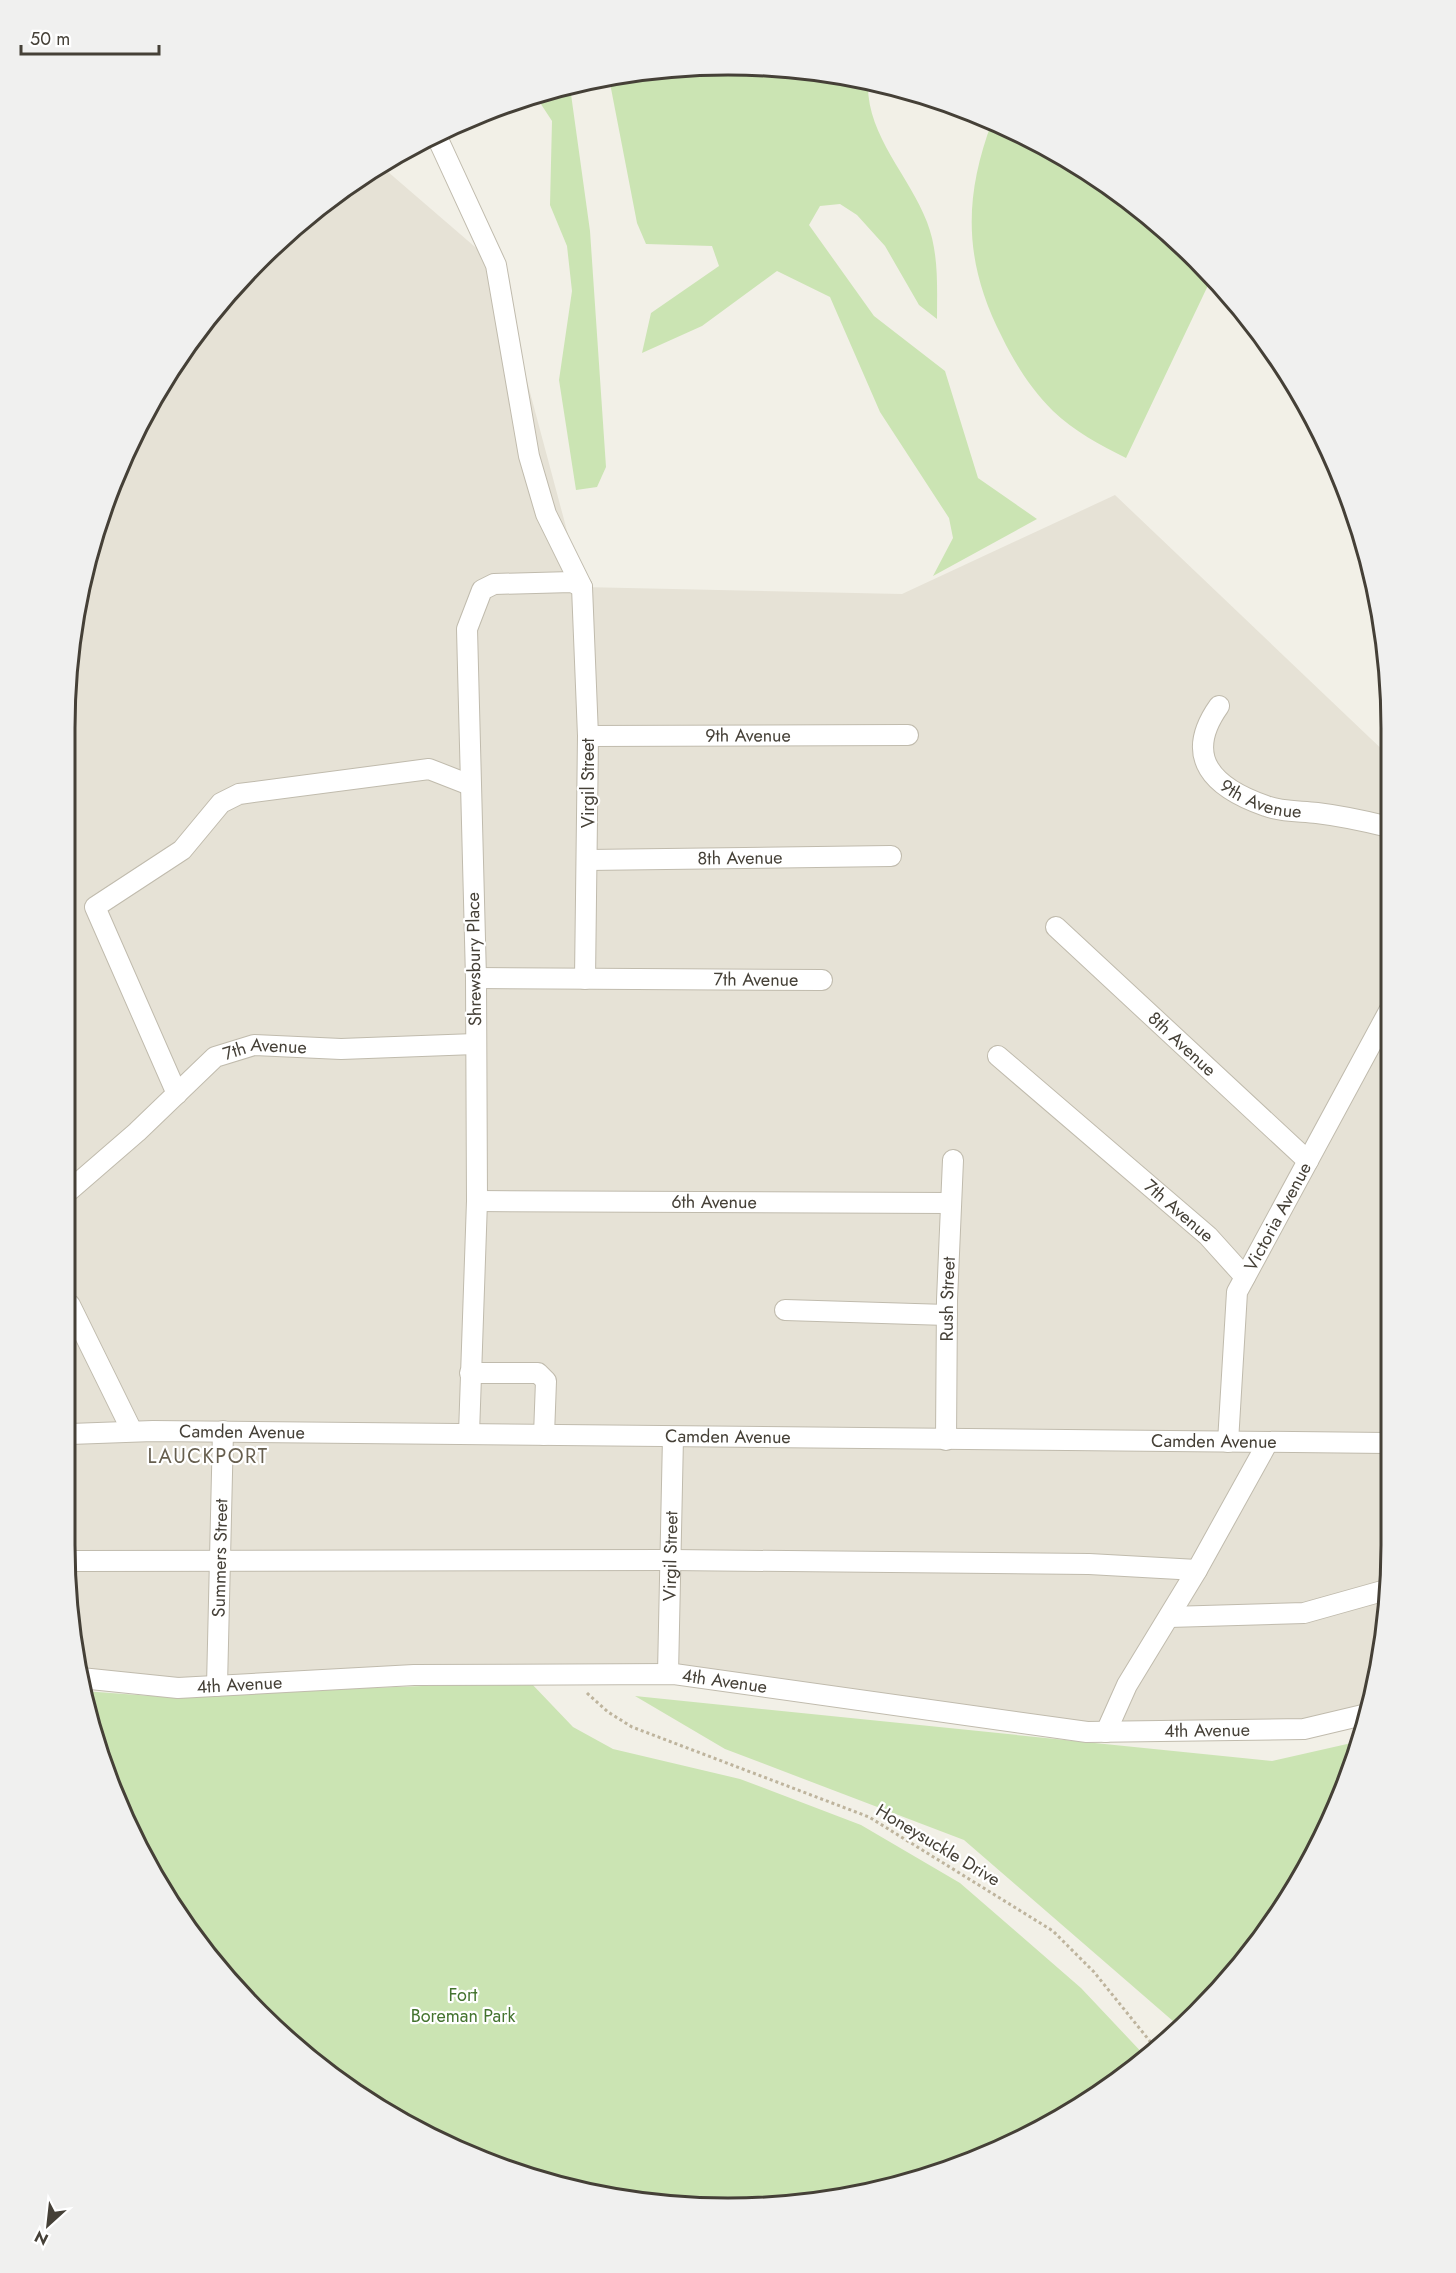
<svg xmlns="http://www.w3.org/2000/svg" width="1456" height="2273" font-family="Jost,sans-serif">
<rect width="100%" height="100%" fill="#f2f0e7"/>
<polygon fill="#e6e2d6" points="380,165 496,265 582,587 902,594 1115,495 1390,757 1386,1631 1363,1715 1304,1729 1106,1732 668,1674 178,1688 81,1678 70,1632 70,642 115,474 202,324 291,229"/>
<g fill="#cbe4b3">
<path d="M772 66 868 82C866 135 909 175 927 222 939 253 937 286 937 319L919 305 885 246 857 215 840 204 820 206 809 225 874 316 945 371 978 478 1037 519 933 576 953 538 949 518 880 412 830 297 777 271 702 326 642 353 651 313 719 266 712 246 646 244 637 223 609 78 642 70Z"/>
<polygon points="570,87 590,231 606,467 597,487 576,490 559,380 572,291 567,246 550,205 552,121 535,95"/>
<path d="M992 122 1022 133 1132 202 1212 277 1126 458C1100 445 1074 431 1053 411 1032 390 1015 364 1002 337 964 263 963 199 992 122Z"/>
<polygon points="530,1682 573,1727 613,1749 740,1779 861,1825 960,1883 1081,1988 1147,2058 1096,2097 982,2158 900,2186 814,2203 685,2207 514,2173 397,2120 324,2071 259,2014 177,1914 100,1758 84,1691 151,1696"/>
<polygon points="635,1696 1272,1761 1356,1742 1341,1799 1254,1949 1181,2028 964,1840 725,1749"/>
</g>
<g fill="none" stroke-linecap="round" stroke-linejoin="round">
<g stroke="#c0bbad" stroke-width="22">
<g id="minor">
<polyline points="436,135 496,265 529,456 546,514 582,587 588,736 585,979"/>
<path id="s1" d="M1219 706C1182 758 1214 788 1266 806 1281 812 1301 811 1317 813 1342 816 1365 821 1389 827"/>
<path id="s2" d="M588 736 908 735"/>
<path id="s3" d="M588 860 891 856"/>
<path id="s4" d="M1056 927 1308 1161"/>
<path id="s5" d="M476 978 822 980"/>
<path id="s6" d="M998 1056 1208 1236 1245 1277"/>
<polyline points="177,1094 95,907 182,850 221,803 239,794 429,769 470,785"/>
<path id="s7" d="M70 1190 137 1132 215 1057 254 1045 341 1049 475 1044"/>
<path id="s8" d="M477 1201 949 1203"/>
<polyline points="70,1305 132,1431"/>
<polyline points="785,1310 947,1315"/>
<polyline points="470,1373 538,1373 546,1381 544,1435"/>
<path id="s9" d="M70 1434 153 1431 1387 1443"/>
<polyline points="469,1434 477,1201 476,978 467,629 482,590 494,584 572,582 582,587"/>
<path id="s10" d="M946 1440 947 1300 953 1160"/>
<path id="s11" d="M1228 1442 1237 1292 1389 1011"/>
<polyline points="70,1561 671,1560 1089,1564 1197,1570"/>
<polyline points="1169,1617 1304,1613 1386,1590"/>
<path id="s12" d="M668 1674 673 1437"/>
<path id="s13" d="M81 1678 178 1688 414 1675 674 1674 1087 1732 1304 1729 1363 1715"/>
<path id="s14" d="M217 1686 223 1431"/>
<polyline points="1106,1732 1127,1685 1197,1570 1268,1442"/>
</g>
</g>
<polyline stroke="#beb49d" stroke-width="3" stroke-dasharray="3 3" stroke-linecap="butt" points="587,1693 608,1712 632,1727 869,1817 1053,1931 1094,1972 1157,2050"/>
<use href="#minor" stroke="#fff" stroke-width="20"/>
</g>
<g text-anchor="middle" stroke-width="4.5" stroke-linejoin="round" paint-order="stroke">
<g font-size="18" fill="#454037" stroke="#fff">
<text dy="6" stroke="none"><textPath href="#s2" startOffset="160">9th Avenue</textPath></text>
<text transform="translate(588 783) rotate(-90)" y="6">Virgil Street</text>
<text dy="6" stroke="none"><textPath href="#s1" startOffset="130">9th Avenue</textPath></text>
<text dy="6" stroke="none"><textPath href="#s3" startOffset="152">8th Avenue</textPath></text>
<text transform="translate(474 959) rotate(-91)" y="6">Shrewsbury Place</text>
<text dy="6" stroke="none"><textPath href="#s5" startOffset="280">7th Avenue</textPath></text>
<text dy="6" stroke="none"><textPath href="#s4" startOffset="172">8th Avenue</textPath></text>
<text dy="6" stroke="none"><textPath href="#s7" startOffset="248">7th Avenue</textPath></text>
<text dy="6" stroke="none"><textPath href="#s8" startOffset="237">6th Avenue</textPath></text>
<text dy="6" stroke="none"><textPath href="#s6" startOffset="238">7th Avenue</textPath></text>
<text dy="6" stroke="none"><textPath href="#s11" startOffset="236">Victoria Avenue</textPath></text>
<text dy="6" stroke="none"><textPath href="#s10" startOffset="141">Rush Street</textPath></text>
<text dy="6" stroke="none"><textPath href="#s9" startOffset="172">Camden Avenue</textPath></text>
<text dy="6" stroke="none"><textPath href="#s9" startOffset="658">Camden Avenue</textPath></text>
<text dy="6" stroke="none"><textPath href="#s9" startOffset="1144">Camden Avenue</textPath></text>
<text dy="6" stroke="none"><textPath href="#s12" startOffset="118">Virgil Street</textPath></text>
<text dy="6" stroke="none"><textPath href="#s14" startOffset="128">Summers Street</textPath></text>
<text dy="6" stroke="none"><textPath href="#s13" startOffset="645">4th Avenue</textPath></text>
<text dy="6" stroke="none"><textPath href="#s13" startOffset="159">4th Avenue</textPath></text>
<text dy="6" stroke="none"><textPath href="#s13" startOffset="1131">4th Avenue</textPath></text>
<text transform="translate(938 1845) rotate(31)" y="6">Honeysuckle Drive</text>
</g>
<g font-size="18" fill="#43732e" stroke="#fff">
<text x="463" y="2001">Fort<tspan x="463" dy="21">Boreman Park</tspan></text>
</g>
<g font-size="20" letter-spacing="1.5" fill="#675f4f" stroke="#fff">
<text x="208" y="1463">LAUCKPORT</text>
</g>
</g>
<path d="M0 0H1456V2273H0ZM728 75H728A653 653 0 0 1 1381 728V1545A653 653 0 0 1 728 2198H728A653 653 0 0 1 75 1545V728A653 653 0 0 1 728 75Z" fill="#f0f0ef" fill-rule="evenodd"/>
<path fill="none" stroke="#454037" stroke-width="3" d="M728 75H728A653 653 0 0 1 1381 728V1545A653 653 0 0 1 728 2198H728A653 653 0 0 1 75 1545V728A653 653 0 0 1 728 75Z"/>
<g transform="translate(48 2225) rotate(207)" stroke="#ffffff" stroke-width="4.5" paint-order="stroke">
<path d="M0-4.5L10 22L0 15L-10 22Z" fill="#454037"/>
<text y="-9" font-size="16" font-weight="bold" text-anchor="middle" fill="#454037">N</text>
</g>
<path d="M21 45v9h138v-9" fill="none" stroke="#454037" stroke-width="3"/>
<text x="30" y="45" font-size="18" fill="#454037" stroke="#ffffff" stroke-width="4.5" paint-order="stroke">50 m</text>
</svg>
